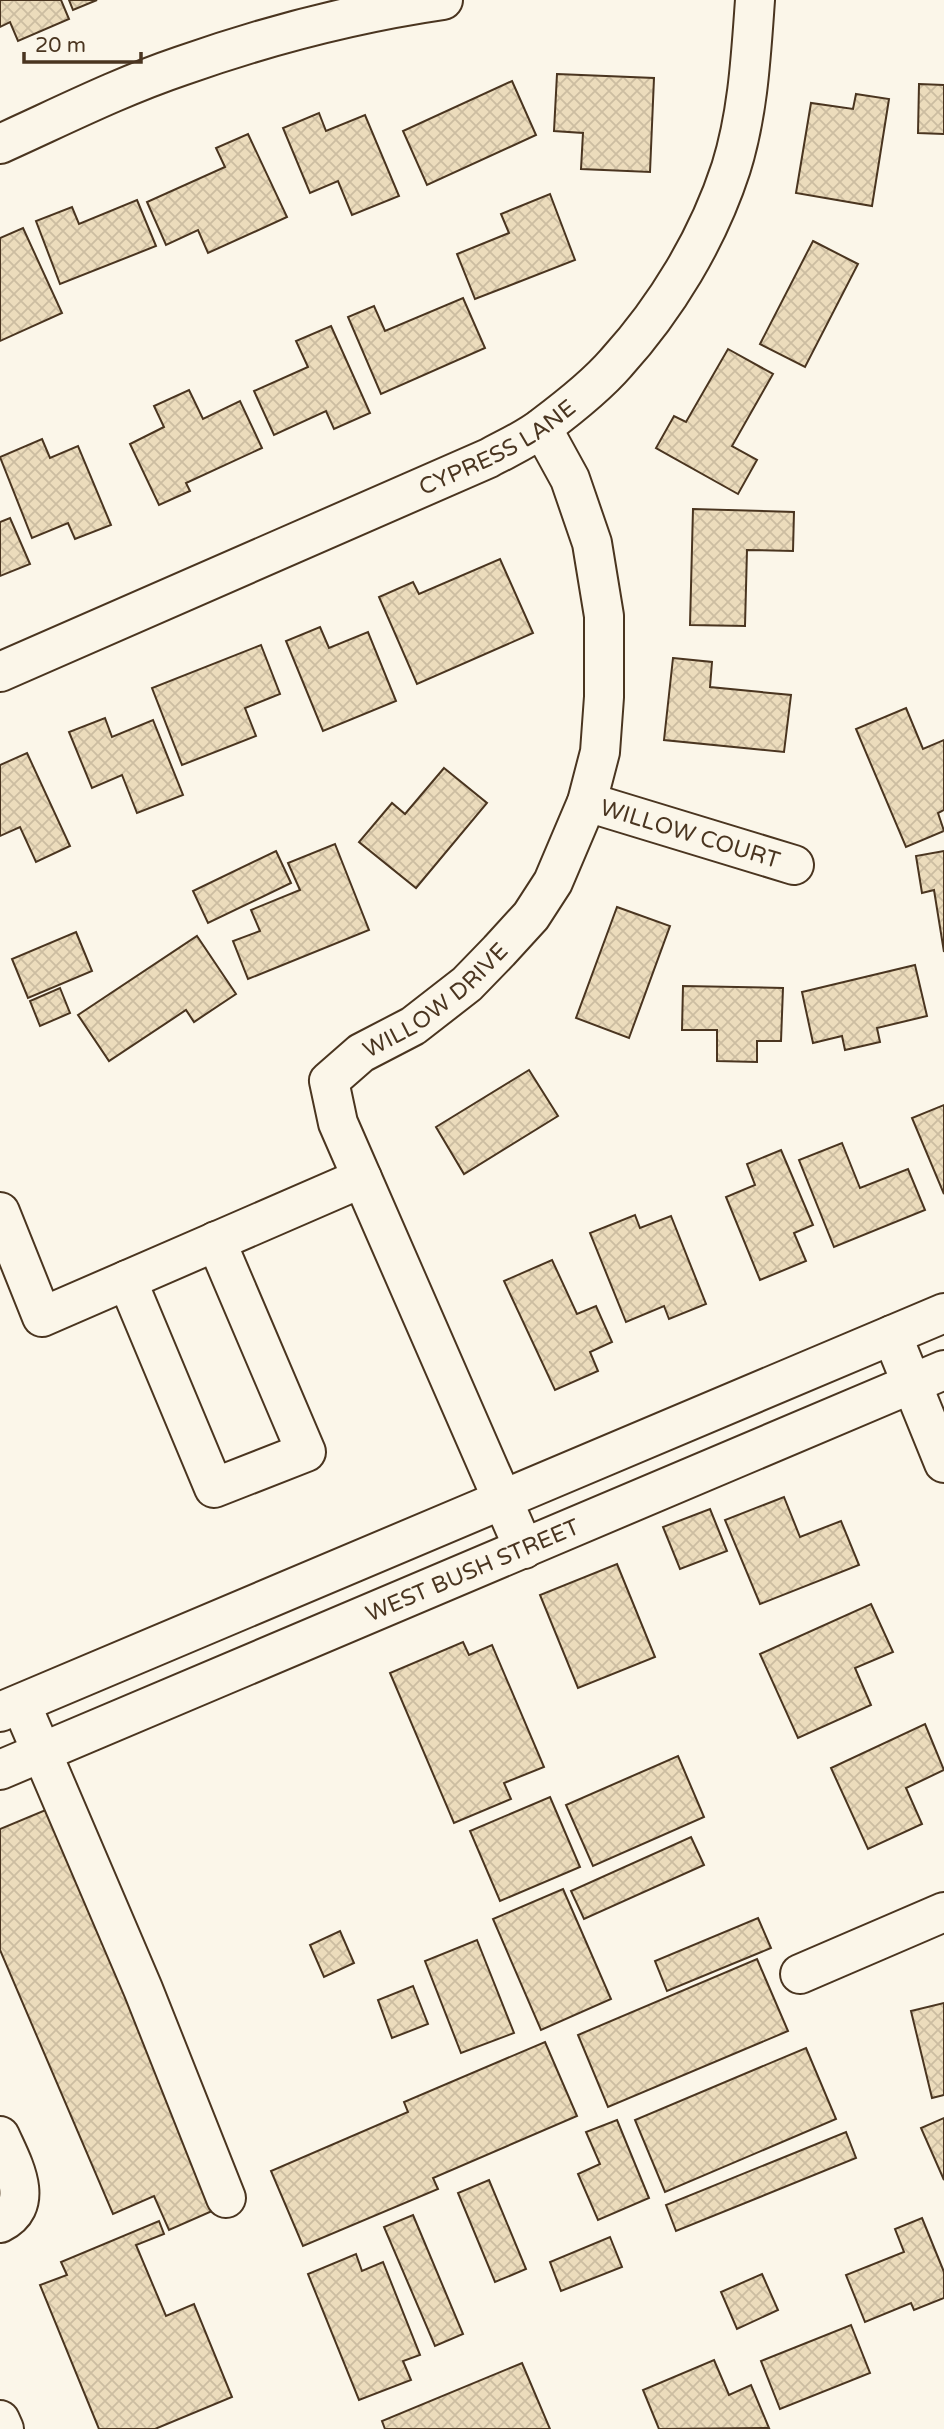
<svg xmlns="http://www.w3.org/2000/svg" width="944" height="2429" font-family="'Varela Round',sans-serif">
<defs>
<pattern id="building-cross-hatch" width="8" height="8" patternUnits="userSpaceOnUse" patternTransform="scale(1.75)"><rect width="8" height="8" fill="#ecdcbc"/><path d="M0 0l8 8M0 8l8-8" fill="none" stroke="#ccbda1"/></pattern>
</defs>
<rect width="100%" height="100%" fill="#fbf6e9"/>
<g fill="url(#building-cross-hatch)" stroke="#4a3520" stroke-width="2">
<polygon points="0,0 61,0 69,19 18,41 10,22 0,27"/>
<polygon points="69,0 97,0 73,10"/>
<polygon points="557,74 654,78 650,172 581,169 583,133 554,131"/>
<polygon points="512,81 536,135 427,185 403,131"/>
<polygon points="919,84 944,85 944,134 918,133"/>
<polygon points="856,94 889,99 872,206 796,193 811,103 853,109"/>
<polygon points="319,113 326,131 365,115 399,196 352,215 338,181 310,193 283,128"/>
<polygon points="248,134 287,217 208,253 198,230 166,245 147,202 225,167 216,148"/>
<polygon points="550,194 575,260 475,299 457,254 509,233 501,214"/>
<polygon points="137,200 156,246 60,284 36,221 72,207 79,224"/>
<polygon points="23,228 62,313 0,341 0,238"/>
<polygon points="813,241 858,264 805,367 760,344"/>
<polygon points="463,298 485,348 381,394 348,317 374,306 385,331"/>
<polygon points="331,326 370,413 334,429 326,411 274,435 254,391 308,367 296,341"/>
<polygon points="728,349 773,374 732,446 757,460 738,494 656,448 674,416 686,422"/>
<polygon points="189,390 203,419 240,401 262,448 186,483 190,491 159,505 130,444 164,427 154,406"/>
<polygon points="42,439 50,458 78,446 111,525 75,539 68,523 32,538 0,457"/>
<polygon points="693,509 794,512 793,551 747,550 745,626 690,625"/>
<polygon points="10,518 30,564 0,576 0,522"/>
<polygon points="500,559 533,633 417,684 379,597 413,582 419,594"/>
<polygon points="320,627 329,648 368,632 396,701 323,731 286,641"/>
<polygon points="261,645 280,694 245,708 256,736 182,765 152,688"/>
<polygon points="673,658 712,662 710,687 791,695 784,752 664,740"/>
<polygon points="906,708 923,749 944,740 944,810 938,813 944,831 906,847 856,729"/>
<polygon points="105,718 112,737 153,720 183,795 137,813 122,775 92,788 69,732"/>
<polygon points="27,753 70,846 36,862 20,827 0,836 0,765"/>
<polygon points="444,768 487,803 416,888 359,842 392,803 405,814"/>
<polygon points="335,844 369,930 248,979 233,941 260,931 251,910 300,890 288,863"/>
<polygon points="276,851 291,883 208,923 193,891"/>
<polygon points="944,851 944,952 934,890 922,893 916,856"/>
<polygon points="617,907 670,926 629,1038 576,1018"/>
<polygon points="76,932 92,971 28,998 12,959"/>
<polygon points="197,936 236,994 194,1022 186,1010 109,1061 78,1015"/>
<polygon points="915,965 927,1016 877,1028 880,1042 845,1050 842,1036 813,1043 802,992"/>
<polygon points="683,986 783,988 781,1041 757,1041 757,1062 717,1061 717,1030 682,1030"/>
<polygon points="60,988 70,1013 40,1026 30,1001"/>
<polygon points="529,1070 558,1116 464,1174 436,1127"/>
<polygon points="944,1105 944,1194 912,1118"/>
<polygon points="842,1143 860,1188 908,1169 925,1210 834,1247 799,1160"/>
<polygon points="781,1150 813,1225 794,1233 806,1261 760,1280 726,1197 755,1185 747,1164"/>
<polygon points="635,1215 640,1228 671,1216 706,1304 669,1319 664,1306 626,1322 590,1233"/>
<polygon points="552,1260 577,1314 596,1306 612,1342 590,1352 598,1371 555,1390 504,1281"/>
<polygon points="784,1497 800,1537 841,1521 859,1565 760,1604 725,1520"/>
<polygon points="710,1509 727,1551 680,1569 663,1527"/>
<polygon points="617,1564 655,1657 578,1688 540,1595"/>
<polygon points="871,1604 893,1652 855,1668 871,1705 798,1738 760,1654"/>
<polygon points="463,1642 469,1655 492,1645 544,1767 504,1783 511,1799 454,1823 390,1673"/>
<polygon points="925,1724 944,1770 906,1788 922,1824 868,1849 831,1768"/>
<polygon points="678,1756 704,1817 593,1866 566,1805"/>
<polygon points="550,1797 580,1867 500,1901 470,1831"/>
<polygon points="48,1809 219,2208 169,2230 154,2196 113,2214 0,1950 0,1829"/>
<polygon points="691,1837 704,1865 584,1919 571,1891"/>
<polygon points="563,1889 611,1999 541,2030 493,1919"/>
<polygon points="758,1918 771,1948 667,1991 655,1961"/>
<polygon points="340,1931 354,1963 324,1977 310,1945"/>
<polygon points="477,1940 514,2033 461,2053 425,1961"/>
<polygon points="757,1959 788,2031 608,2107 578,2035"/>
<polygon points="413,1986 428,2024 392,2038 378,2000"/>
<polygon points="944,2003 944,2095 932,2098 911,2011"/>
<polygon points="545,2042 577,2116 433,2178 438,2189 303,2246 271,2171 408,2112 404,2102"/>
<polygon points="806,2048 836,2119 665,2192 635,2120"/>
<polygon points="944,2118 944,2180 921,2128"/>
<polygon points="617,2120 649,2198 598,2220 578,2174 600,2164 586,2132"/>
<polygon points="846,2132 856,2158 676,2231 666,2205"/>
<polygon points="489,2180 526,2269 495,2282 458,2193"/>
<polygon points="413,2215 463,2334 435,2346 384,2227"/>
<polygon points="922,2218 944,2272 944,2298 914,2310 911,2303 865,2322 846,2275 904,2252 895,2229"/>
<polygon points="159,2221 164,2234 136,2245 166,2316 194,2304 232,2397 155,2429 99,2429 40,2285 67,2275 61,2262"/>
<polygon points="610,2237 622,2267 561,2291 550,2262"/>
<polygon points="356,2254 362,2271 383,2262 420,2355 403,2361 411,2380 359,2400 308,2274"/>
<polygon points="762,2274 778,2310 737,2329 721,2292"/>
<polygon points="851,2325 870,2373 780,2409 761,2361"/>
<polygon points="714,2360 729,2395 751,2385 769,2428 659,2429 643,2390"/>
<polygon points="522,2363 550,2429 385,2429 382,2421"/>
</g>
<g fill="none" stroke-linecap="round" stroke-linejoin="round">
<g stroke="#4a3520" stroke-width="42">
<g id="minor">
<path d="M0 144C60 117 119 87 181 66 266 36 354 13 443 0"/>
<path id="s1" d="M0 672 489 458C507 448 528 439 544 426 568 408 597 385 616 363 666 308 708 239 731 168 748 114 751 56 755 0"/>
<path id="s2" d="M587 802 794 865"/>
<polyline points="0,1212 42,1317 362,1178"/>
<polyline points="127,1280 214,1488 306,1452 216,1241"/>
<polyline points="892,1335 944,1463"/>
<path id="s3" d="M524 1549 338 1123 329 1081 361 1053 413 1026 467 984 499 951 531 916 553 882 587 802 600 752 604 697V616L592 543 570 479 542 428"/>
<polyline points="21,1704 143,1989 226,2198"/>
<polyline points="800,1974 944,1912"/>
<path d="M0 2136C12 2163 37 2205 0 2223"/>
<polyline points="0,2420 4,2429"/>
</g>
</g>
<g stroke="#4a3520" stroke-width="42">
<g id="major">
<polyline points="0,1712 944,1313"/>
<path id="s4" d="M0 1770 944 1370"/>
</g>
</g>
<use href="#minor" stroke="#fbf6e9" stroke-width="38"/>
<use href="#major" stroke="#fbf6e9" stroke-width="38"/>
</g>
<g text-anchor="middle" stroke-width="5" stroke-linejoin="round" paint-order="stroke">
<g font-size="23" fill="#4a3520" stroke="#fbf6e9">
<text dy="8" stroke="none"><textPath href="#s1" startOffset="546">CYPRESS LANE</textPath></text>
<text dy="8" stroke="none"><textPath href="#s2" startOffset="108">WILLOW COURT</textPath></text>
<text dy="8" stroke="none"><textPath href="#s3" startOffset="642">WILLOW DRIVE</textPath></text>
<text dy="8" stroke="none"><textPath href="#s4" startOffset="513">WEST BUSH STREET</textPath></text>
</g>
</g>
<path d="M24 52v10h117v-10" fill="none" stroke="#4a3520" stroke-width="3.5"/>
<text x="35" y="52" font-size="21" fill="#4a3520" stroke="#fbf6e9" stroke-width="5" paint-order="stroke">20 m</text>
</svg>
